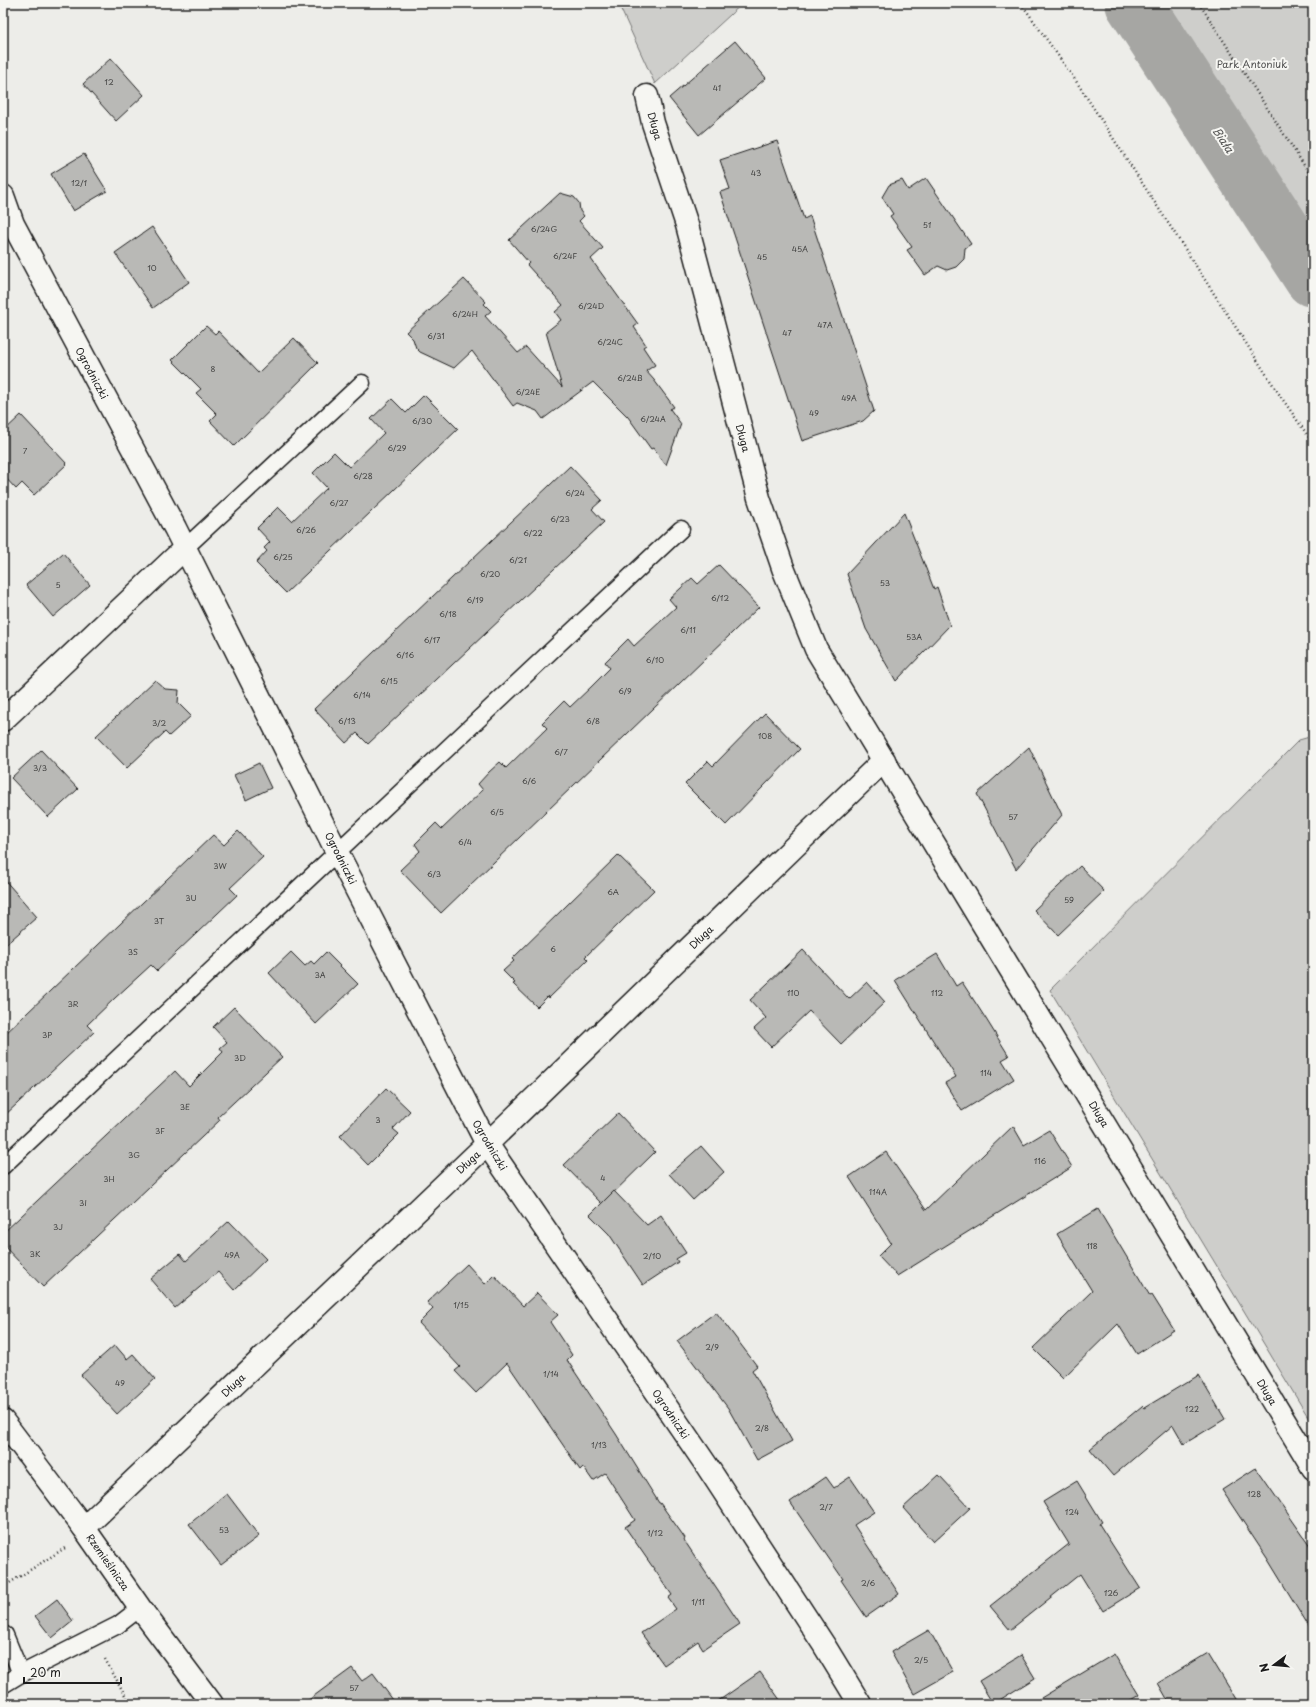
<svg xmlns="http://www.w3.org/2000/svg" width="1316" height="1707" font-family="'Playpen Sans',sans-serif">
<rect width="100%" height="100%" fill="#edede9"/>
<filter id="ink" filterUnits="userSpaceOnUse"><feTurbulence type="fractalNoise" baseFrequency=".025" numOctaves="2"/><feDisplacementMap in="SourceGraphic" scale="8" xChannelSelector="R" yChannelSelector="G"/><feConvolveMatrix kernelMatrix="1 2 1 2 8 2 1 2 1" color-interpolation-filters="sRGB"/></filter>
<g filter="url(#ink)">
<g fill="#cececb" stroke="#757574">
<polygon points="618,3 743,3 655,84"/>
<polygon points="1138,3 1313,3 1313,267"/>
<polygon points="1313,736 1313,1425 1050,990 1299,740"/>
</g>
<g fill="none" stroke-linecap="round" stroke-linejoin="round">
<polyline stroke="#a6a6a3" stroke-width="58" points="1134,3 1313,278"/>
</g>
<g fill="#b9b9b6" stroke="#1c1c1c">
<polygon points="735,41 766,78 699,135 669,98"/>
<polygon points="111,58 144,95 116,121 83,84"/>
<polygon points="777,141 804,219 810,216 874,411 863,421 802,441 720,192 730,189 720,160"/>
<polygon points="84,154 107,191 73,211 51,174"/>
<polygon points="926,178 971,244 965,248 964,259 956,267 947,270 938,266 925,275 907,250 912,247 890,216 893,214 882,197 889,185 902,180 908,190"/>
<polygon points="560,193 574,197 579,203 580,211 584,216 579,221 603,248 591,259 638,324 634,327 646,345 643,347 655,365 646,371 654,380 674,407 670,409 681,424 666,465 653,448 651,449 628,417 593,382 543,419 537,411 517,403 513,406 472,351 454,368 420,352 416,348 413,339 406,332 464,279 486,302 484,304 491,311 485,316 518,353 526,347 562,387 546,332 561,320 555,312 563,305 527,265 529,263 509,240"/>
<polygon points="152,227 189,282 153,308 115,253"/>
<polygon points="206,326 215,334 218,331 258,373 294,338 318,363 234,446 210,421 217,414 196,393 201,389 172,360"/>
<polygon points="424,395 458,429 286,593 256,563 267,551 264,548 270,542 257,528 278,507 292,521 327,488 313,473 334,452 349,467 384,433 371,419 392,399 406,413"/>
<polygon points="21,415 67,464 34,495 22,483 16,489 3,475 3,432"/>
<polygon points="570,466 602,500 592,509 604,522 368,744 357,733 346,743 314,709"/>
<polygon points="904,513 934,589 937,587 950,625 896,681 866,629 847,574"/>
<polygon points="63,553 90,585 53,617 26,585"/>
<polygon points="719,565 759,607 441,913 400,870 420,851 415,844 436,823 442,829 483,790 478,784 489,772 500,762 506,768 547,728 542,723 564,701 570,707 591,687 610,668 605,662 628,639 634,646 676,607 669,599 692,578 698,584"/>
<polygon points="155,680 165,689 179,690 178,703 191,716 169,736 165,732 127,768 96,736"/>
<polygon points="765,713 800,749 726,825 685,784 708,761 713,766"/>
<polygon points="1029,747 1062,815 1016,869 977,794"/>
<polygon points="41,750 78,789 48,817 11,778"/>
<polygon points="259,763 271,788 246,800 234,775"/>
<polygon points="238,831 263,857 230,888 237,895 157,971 151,965 115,998 87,1025 94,1032 3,1117 3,1036 213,835 224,845"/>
<polygon points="618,855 654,890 585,957 588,960 549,998 548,996 537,1007 513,984 515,983 503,971 514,961 512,959"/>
<polygon points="1080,866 1104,891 1058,935 1034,910"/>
<polygon points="3,878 37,917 3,947"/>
<polygon points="803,950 849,999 867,982 885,1002 841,1044 809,1011 771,1047 754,1029 766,1018 750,1000"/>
<polygon points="291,952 305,966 311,961 314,964 326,952 358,984 316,1024 269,973"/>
<polygon points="937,954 956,986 962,982 986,1019 1009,1056 1002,1060 1014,1079 962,1111 945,1083 956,1077 895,980"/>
<polygon points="234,1007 282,1057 218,1117 220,1120 43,1287 3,1245 3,1233 175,1071 189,1086 223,1052 220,1048 227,1042 213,1027"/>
<polygon points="386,1088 410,1111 393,1129 399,1134 368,1165 340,1136"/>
<polygon points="618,1113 655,1152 602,1204 564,1165"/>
<polygon points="1013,1126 1024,1145 1049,1130 1072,1167 897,1276 878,1256 891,1243 849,1177 886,1152 926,1210"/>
<polygon points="701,1146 724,1172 693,1200 669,1174"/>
<polygon points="614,1191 647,1225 661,1215 686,1253 676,1259 678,1262 643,1285 609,1234 590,1215"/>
<polygon points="1098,1209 1150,1296 1152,1295 1174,1330 1137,1354 1118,1324 1063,1378 1033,1348 1092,1291 1057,1234"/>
<polygon points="229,1221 266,1259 234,1290 218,1272 175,1308 150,1279 180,1254 186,1261"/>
<polygon points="467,1264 485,1284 494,1275 523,1306 537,1293 558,1315 550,1322 572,1355 567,1360 616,1434 659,1503 660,1503 685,1538 684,1540 740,1624 703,1649 698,1641 664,1665 641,1633 676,1609 668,1598 672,1595 625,1527 635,1520 605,1473 593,1481 583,1467 580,1470 507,1363 476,1393 455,1371 460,1367 419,1323 433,1309 427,1302"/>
<polygon points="716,1312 757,1366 752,1370 792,1441 757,1460 728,1408 677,1341"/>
<polygon points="115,1345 127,1359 133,1354 155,1379 117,1414 81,1375"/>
<polygon points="1199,1375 1225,1419 1184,1444 1173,1425 1113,1476 1090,1449 1142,1406 1144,1408"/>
<polygon points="1256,1468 1313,1550 1313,1633 1267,1558 1222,1490"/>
<polygon points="939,1475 970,1508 933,1542 903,1508"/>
<polygon points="826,1477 834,1488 850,1477 874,1512 854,1525 899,1594 866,1617 841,1580 843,1579 790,1502"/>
<polygon points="1077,1481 1102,1522 1099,1524 1140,1588 1103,1611 1080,1574 1010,1630 990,1606 1069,1544 1043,1502"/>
<polygon points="227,1494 259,1536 221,1565 189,1524"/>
<polygon points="57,1599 73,1621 52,1638 35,1616"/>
<polygon points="929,1630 953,1672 914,1694 891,1652"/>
<polygon points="1208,1653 1239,1704 1170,1704 1158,1683"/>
<polygon points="1114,1654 1139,1695 1124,1704 1031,1704"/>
<polygon points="1021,1655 1035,1678 993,1704 979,1681"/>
<polygon points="352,1668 362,1681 373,1673 396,1704 303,1704"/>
<polygon points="760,1672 783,1704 714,1704"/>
</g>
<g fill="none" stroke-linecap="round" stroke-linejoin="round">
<g stroke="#1c1c1c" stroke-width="19">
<g id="service">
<polyline points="185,548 362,383"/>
<polyline points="3,1166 681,529"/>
<polyline points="3,1634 5,1635 21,1674"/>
<polyline points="3,1685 21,1674 118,1625 140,1608"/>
</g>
</g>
<g stroke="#1c1c1c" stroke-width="25">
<g id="minor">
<polyline points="647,96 653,123 687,225 759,498 783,568 816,649 1313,1468"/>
<polyline points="3,196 13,224 175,528 337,852 487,1144 707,1466 824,1645 860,1704"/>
<polyline points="3,720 185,548"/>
<polyline points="3,1421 84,1528 140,1608 212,1704"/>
<polyline points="84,1528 487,1144 884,760"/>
</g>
</g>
<g stroke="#1c1c1c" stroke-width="2.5" stroke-dasharray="1 3" stroke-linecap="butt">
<polyline points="1021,3 1076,81 1281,397 1313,443"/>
<polyline points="1199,3 1313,179"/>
<polyline points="3,1587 65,1548"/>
<polyline points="105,1659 130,1704"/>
</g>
<use href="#service" stroke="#f6f6f2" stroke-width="16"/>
<use href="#minor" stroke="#f6f6f2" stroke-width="22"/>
</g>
</g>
<g text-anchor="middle" stroke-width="4" stroke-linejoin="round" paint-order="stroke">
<g font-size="8" fill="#434342">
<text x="109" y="85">12</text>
<text x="717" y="91">41</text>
<text x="756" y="176">43</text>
<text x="79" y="186">12/1</text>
<text x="927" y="228">51</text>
<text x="544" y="232">6/24G</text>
<text x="800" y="252">45A</text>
<text x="565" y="259">6/24F</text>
<text x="762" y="260">45</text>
<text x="152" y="271">10</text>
<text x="591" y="309">6/24D</text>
<text x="465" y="317">6/24H</text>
<text x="825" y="328">47A</text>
<text x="787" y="336">47</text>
<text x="436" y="339">6/31</text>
<text x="610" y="345">6/24C</text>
<text x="213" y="372">8</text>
<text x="630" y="381">6/24B</text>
<text x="528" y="395">6/24E</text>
<text x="849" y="401">49A</text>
<text x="814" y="416">49</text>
<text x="653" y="422">6/24A</text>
<text x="422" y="424">6/30</text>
<text x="397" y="451">6/29</text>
<text x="25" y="454">7</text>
<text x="363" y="479">6/28</text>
<text x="575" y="496">6/24</text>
<text x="339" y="506">6/27</text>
<text x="560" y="522">6/23</text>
<text x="306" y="533">6/26</text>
<text x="533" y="536">6/22</text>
<text x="283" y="560">6/25</text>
<text x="518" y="563">6/21</text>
<text x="490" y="577">6/20</text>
<text x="885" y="586">53</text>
<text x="58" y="588">5</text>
<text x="720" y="601">6/12</text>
<text x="475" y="603">6/19</text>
<text x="448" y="617">6/18</text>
<text x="688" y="633">6/11</text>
<text x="914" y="640">53A</text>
<text x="432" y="643">6/17</text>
<text x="405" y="658">6/16</text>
<text x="655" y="663">6/10</text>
<text x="389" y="684">6/15</text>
<text x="625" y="694">6/9</text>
<text x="362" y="698">6/14</text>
<text x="347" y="724">6/13</text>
<text x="593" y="724">6/8</text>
<text x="159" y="726">3/2</text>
<text x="765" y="739">108</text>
<text x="561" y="755">6/7</text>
<text x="40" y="771">3/3</text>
<text x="529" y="784">6/6</text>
<text x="497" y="815">6/5</text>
<text x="1013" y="820">57</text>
<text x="465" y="845">6/4</text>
<text x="220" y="869">3W</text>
<text x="434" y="877">6/3</text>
<text x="613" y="895">6A</text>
<text x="191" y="901">3U</text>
<text x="1069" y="903">59</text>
<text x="159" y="924">3T</text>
<text x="553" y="952">6</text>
<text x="133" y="955">3S</text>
<text x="320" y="978">3A</text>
<text x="793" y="996">110</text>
<text x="937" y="996">112</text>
<text x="73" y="1007">3R</text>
<text x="47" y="1038">3P</text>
<text x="240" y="1061">3D</text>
<text x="986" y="1076">114</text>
<text x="185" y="1110">3E</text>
<text x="378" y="1123">3</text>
<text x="160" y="1134">3F</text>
<text x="134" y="1158">3G</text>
<text x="1040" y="1164">116</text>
<text x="603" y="1181">4</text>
<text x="109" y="1182">3H</text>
<text x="878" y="1195">114A</text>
<text x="83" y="1206">3I</text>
<text x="58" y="1230">3J</text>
<text x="1092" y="1249">118</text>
<text x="35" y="1257">3K</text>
<text x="232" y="1258">49A</text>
<text x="652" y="1259">2/10</text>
<text x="461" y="1308">1/15</text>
<text x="712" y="1350">2/9</text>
<text x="551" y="1377">1/14</text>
<text x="120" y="1386">49</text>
<text x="1192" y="1412">122</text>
<text x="762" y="1431">2/8</text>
<text x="599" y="1448">1/13</text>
<text x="1254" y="1497">128</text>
<text x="826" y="1510">2/7</text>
<text x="1072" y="1515">124</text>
<text x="224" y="1533">53</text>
<text x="655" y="1536">1/12</text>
<text x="868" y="1586">2/6</text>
<text x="1111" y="1596">126</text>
<text x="698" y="1605">1/11</text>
<text x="921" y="1663">2/5</text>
<text x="354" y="1691">57</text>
</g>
<g font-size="10" fill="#515151" stroke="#f6f6f2">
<text x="1252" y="68">Park Antoniuk</text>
</g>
<g font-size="10" fill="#1c1c1c" stroke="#f6f6f2">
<text transform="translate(655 126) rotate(74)" y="4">Długa</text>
<text transform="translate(92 373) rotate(62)" y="4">Ogrodniczki</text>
<text transform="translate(743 438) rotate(75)" y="4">Długa</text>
<text transform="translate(341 858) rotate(63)" y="4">Ogrodniczki</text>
<text transform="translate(701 937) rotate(-44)" y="4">Długa</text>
<text transform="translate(1099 1114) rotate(59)" y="4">Długa</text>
<text transform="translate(490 1145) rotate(59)" y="4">Ogrodniczki</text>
<text transform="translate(468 1162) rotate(-43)" y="4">Długa</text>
<text transform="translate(233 1385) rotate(-44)" y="4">Długa</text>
<text transform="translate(1267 1392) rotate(59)" y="4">Długa</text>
<text transform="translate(671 1414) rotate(56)" y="4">Ogrodniczki</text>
<text transform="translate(108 1562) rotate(55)" y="4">Rzemieślnicza</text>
</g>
<g font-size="11" font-style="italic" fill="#535352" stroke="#f6f6f2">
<text transform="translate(1223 140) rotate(57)" y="4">Biała</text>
</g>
</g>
<rect width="1316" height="1707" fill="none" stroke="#f6f6f2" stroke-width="16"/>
<rect x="8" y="8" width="1300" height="1691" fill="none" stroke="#1c1c1c" stroke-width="1.5" filter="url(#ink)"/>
<g transform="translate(1274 1665) rotate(254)" stroke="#f6f6f2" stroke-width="3" paint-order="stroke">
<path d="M0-3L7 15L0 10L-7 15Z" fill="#1c1c1c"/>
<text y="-6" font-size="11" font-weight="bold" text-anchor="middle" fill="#1c1c1c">N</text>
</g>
<path d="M24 1677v6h97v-6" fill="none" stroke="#1c1c1c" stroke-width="2"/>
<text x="30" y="1677" font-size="12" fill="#1c1c1c" stroke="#f6f6f2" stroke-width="3" paint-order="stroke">20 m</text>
</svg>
